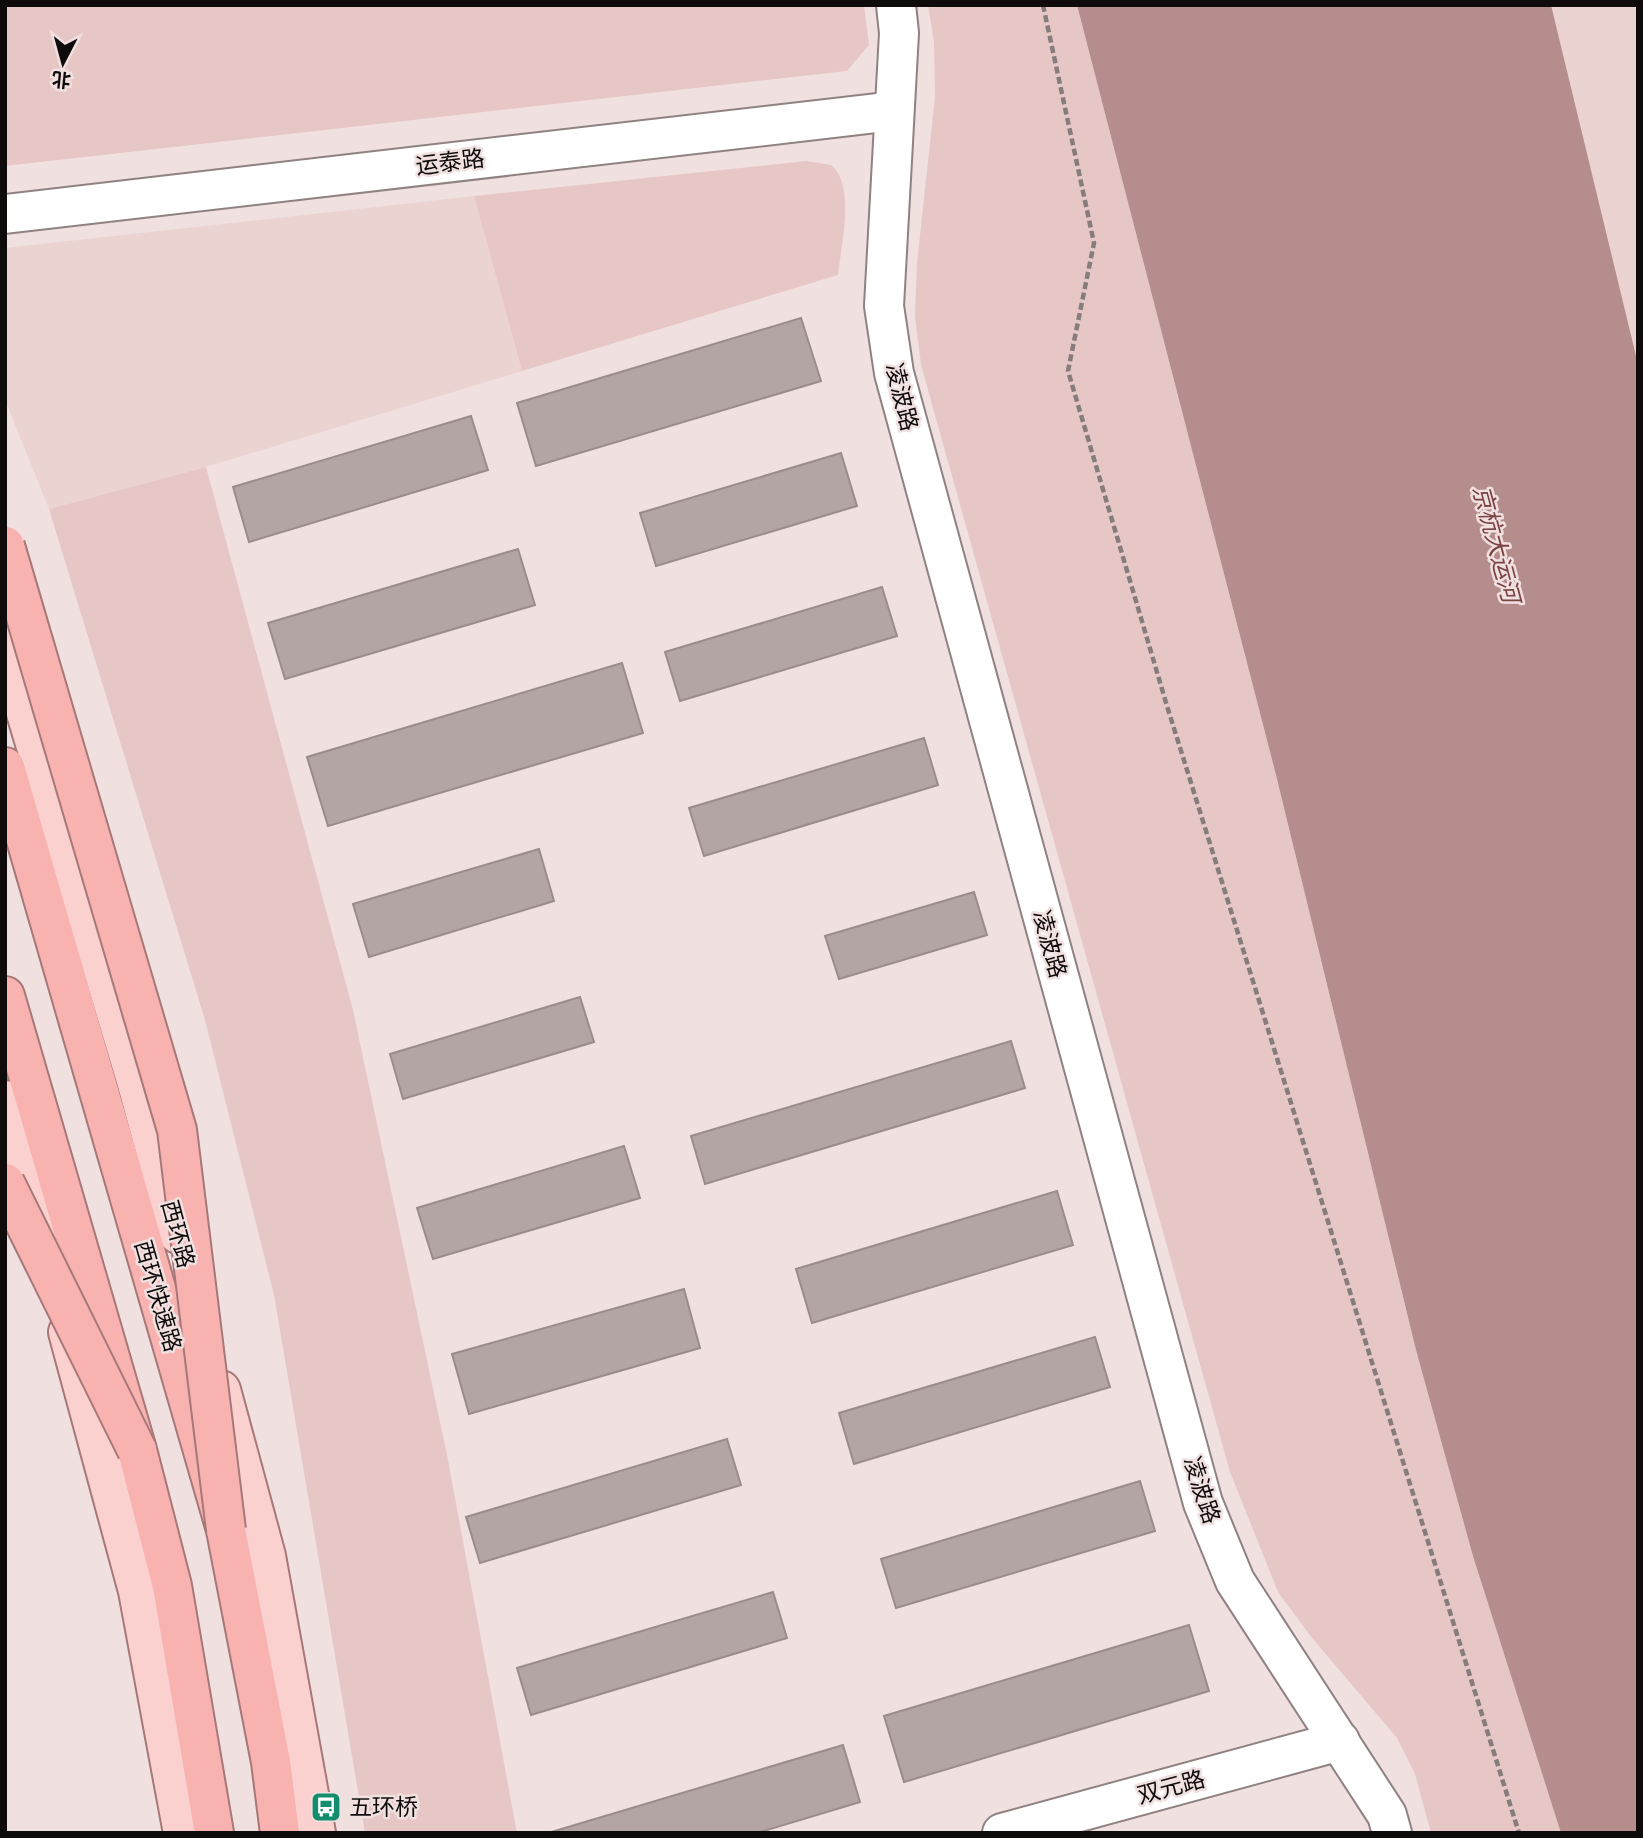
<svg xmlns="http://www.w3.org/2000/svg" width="1643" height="1838" font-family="'Roboto Serif','Noto Sans SC',serif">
<rect width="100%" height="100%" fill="#f0e1e0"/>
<g fill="#ebd3d2">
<polygon points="1551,5 1638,5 1638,364 1612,266"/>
<polygon points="474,196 522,371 206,467 49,509 5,400 5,248"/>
</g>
<g fill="#e7c7c6">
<polygon points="5,5 864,5 869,45 847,71 5,166"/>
<polygon points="928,5 1077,5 1276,775 1416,1350 1561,1833 1431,1833 1415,1774 1397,1738 1312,1638 1278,1592 1230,1472 921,365 915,316 917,263 935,97 934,42"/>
<path d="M806 161 831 165C856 184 841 246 838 275L522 371 474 196Z"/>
<polygon points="206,467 353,1010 447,1455 517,1833 365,1833 274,1295 205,1020 49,509"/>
</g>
<polygon fill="#b48d8c" points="1077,5 1551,5 1638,364 1638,1833 1561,1833 1473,1556 1416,1350 1276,775"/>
<g fill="#b3a5a4" stroke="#9a8c8b" stroke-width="2">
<polygon points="801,318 821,381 536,466 517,403"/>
<polygon points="471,416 488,470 249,542 233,487"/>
<polygon points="841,453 857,506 656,566 640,513"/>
<polygon points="518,549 535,605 285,679 268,623"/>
<polygon points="882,587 897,636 680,701 665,652"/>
<polygon points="622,663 643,733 328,826 307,757"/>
<polygon points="924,738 938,785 704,856 689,808"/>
<polygon points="539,849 554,901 369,957 353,904"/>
<polygon points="974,892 987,935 839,979 825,936"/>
<polygon points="580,997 594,1042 403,1099 390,1054"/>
<polygon points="1011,1041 1025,1088 705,1184 691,1136"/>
<polygon points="624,1146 640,1198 433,1259 417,1208"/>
<polygon points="1057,1191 1073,1245 812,1323 796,1269"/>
<polygon points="684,1289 700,1348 469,1414 452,1354"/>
<polygon points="1095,1337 1110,1387 854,1464 839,1413"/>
<polygon points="727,1439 741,1485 480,1563 466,1517"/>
<polygon points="1140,1481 1155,1531 896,1608 881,1559"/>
<polygon points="773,1592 787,1638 531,1715 517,1668"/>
<polygon points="1189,1625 1209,1691 904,1782 884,1716"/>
<polygon points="843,1745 860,1802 757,1833 548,1833"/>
</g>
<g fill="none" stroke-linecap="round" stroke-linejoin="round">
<g stroke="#8f8281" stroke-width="42">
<g id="minor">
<polyline points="896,5 899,33 884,306 894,373 1203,1503 1235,1581 1387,1815 1392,1833"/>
<polyline points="5,214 894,111"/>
<polyline points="1002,1833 1340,1741"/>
</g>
</g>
<g stroke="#a67877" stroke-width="42">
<g id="major">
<polyline points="5,643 136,1080 178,1234"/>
<polyline points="5,1100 43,1240"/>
<polyline points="68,1332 138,1591 183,1833"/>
<polyline points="221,1390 266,1556 316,1833"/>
</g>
</g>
<g stroke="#a67877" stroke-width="42">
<g id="highway">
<polyline points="5,767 226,1530 271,1762 280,1833"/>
<polyline points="5,996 137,1450 172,1586 214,1833"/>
</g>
</g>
<polyline stroke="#857c7b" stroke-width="4.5" stroke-dasharray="7 3.5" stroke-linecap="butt" points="1043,5 1094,243 1068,371 1167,706 1519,1833"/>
<use href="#minor" stroke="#fff" stroke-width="38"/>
<use href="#major" stroke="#fbd1d0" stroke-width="38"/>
<use href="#highway" stroke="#f8b3b1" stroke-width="38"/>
<g stroke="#a67877" stroke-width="42" stroke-linecap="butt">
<g id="highway-bridge">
<polyline points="5,546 177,1130 226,1530"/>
<polyline points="5,1183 137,1450"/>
</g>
</g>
<use href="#highway-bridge" stroke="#f8b3b1" stroke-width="38"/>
</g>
<defs>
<g id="bus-square" transform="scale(1.575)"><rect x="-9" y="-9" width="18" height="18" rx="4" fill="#148c6e" stroke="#f0e1e0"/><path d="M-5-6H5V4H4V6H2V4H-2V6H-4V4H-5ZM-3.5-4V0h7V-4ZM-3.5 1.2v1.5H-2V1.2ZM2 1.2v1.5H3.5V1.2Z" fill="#fff"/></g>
</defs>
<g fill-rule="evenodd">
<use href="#bus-square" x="326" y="1807"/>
</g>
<g text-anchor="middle" stroke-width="5" stroke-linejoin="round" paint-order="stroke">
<g font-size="23" fill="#0f0b0b" stroke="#f0e1e0">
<text transform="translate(450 162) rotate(-7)" y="8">运泰路</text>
<text transform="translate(902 397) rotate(76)" y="8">凌波路</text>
<text transform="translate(1050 944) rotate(75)" y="8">凌波路</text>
<text transform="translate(178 1234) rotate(75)" y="8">西环路</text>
<text transform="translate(158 1296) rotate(74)" y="8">西环快速路</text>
<text transform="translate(1202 1490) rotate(72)" y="8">凌波路</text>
<text transform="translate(1171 1787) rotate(-15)" y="8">双元路</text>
</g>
<g font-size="23" fill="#0f0b0b" stroke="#f0e1e0" text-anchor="start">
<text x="349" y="1815">五环桥</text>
</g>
<g font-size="24" font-style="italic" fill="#7b4343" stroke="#f0e1e0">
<text transform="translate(1496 544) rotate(75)" y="8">京杭大运河</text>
</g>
</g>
<rect width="1643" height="1838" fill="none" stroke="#0f0b0b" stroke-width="14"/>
<g transform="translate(63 63) rotate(186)" stroke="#f0e1e0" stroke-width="5" paint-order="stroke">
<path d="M0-5L12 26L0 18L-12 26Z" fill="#0f0b0b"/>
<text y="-10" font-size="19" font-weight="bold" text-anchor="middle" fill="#0f0b0b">北</text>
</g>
</svg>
